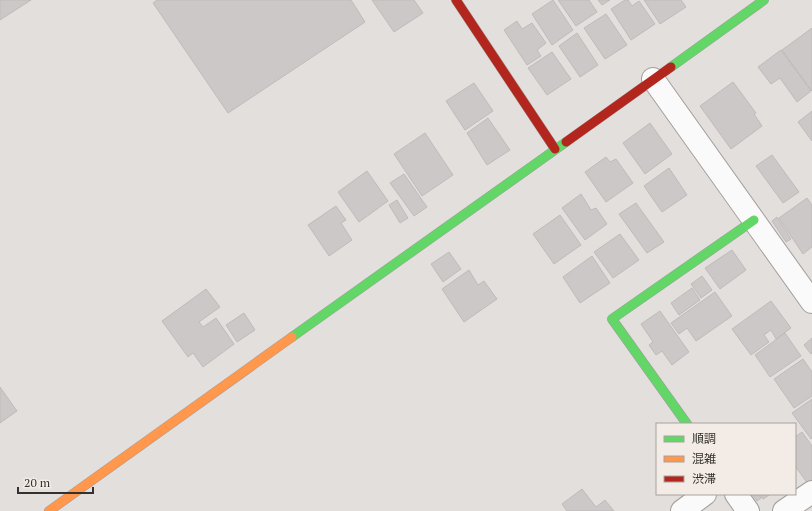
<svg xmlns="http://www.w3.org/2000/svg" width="812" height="511" font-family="'PT Serif','Noto Sans JP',serif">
<rect width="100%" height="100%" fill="#e3dfdc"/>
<g fill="#ccc8c7" stroke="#bebbba">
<polygon points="0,0 31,0 0,20"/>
<polygon points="157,0 351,0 365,22 228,113 153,3"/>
<polygon points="372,0 414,0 423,13 394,32"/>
<polygon points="553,0 573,30 552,45 532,14"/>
<polygon points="558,0 589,0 597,12 576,26"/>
<polygon points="598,0 610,0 602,5"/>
<polygon points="625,0 628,0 632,6 639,1 655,24 631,40 611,9"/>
<polygon points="644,0 681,0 686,7 660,24"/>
<polygon points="606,14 627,45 605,59 584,28"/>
<polygon points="517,21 522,29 532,23 546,43 537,50 541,56 527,65 504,30"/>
<polygon points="812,28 812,91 782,50"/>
<polygon points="577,33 598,65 580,77 559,46"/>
<polygon points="781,50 811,91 797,102 780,78 771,84 758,67"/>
<polygon points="552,52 571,79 547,95 528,68"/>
<polygon points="733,82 756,113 754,114 762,126 731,149 700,106"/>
<polygon points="474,83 493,111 465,130 446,101"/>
<polygon points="812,111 812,141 798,122"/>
<polygon points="488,118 510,150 487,165 467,133"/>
<polygon points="650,123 672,154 645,174 623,143"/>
<polygon points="425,133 453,175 422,196 394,154"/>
<polygon points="772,155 799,192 783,203 756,166"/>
<polygon points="606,157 610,162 616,159 633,183 606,202 585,172"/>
<polygon points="669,168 687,195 662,212 644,186"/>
<polygon points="367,171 388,201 359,222 338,192"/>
<polygon points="404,174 427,207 414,216 390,183"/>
<polygon points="581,194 591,210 596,208 607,224 585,240 562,208"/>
<polygon points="807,198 812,205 812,247 803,254 779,218"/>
<polygon points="397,200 408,218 400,223 389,205"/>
<polygon points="636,203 664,242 647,253 619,214"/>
<polygon points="336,206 346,220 341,223 352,240 329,256 308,225"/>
<polygon points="560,215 581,245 554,264 533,234"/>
<polygon points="777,217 791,239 786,242 772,221"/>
<polygon points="620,234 639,260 613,278 594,252"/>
<polygon points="732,250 746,270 720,289 705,268"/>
<polygon points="449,252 461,269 443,282 431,264"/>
<polygon points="592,256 610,283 580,303 563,277"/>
<polygon points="469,270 478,285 484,281 497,299 464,322 442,289"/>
<polygon points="702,276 712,290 701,298 691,284"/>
<polygon points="692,288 700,300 679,315 671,303"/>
<polygon points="206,289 220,307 199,322 203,327 216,318 234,344 203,367 193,353 188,357 162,321"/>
<polygon points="715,292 732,316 696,341 687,328 679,334 671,323"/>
<polygon points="771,301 791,328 776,339 771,330 764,335 769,342 751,355 732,329"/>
<polygon points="660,311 689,352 672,365 662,351 656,355 649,345 653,342 641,324"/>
<polygon points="244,313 255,330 237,342 226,325"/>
<polygon points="785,333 801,356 770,377 755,355"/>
<polygon points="812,338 812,353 811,354 804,345"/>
<polygon points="803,359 812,372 812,396 794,408 774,379"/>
<polygon points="0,387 17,411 0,423"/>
<polygon points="812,399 812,438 811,439 792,413"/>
<polygon points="802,432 812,446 812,482 808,484 795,466 795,437"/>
<polygon points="582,489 596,507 605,500 614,511 567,511 562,504"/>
<polygon points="752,494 758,494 761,498 757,501"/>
<polygon points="759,494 771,494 763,499"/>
</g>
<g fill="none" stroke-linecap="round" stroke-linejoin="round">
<g stroke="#a19e9c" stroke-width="24">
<g id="street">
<polyline points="653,79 812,302"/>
<polyline points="736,494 748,511"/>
<polyline points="682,511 705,494"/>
<polyline points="784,511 812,492"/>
</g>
</g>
<g stroke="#a19e9c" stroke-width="10">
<g id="fast">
<polyline points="671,67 764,0"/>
<polyline points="292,337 566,142"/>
<polyline points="687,424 612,319 754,220"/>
</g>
</g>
<g stroke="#a19e9c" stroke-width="10">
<polyline id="slow" points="49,511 292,337"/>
</g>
<g stroke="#a19e9c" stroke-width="10">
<g id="jam">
<polyline points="456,0 555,149"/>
<polyline points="566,142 671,67"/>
</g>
</g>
<use href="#street" stroke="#fbfafa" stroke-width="22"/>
<use href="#fast" stroke="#63d668" stroke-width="9"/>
<use href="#slow" stroke="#ff974d" stroke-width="9"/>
<use href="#jam" stroke="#b3261e" stroke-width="9"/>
</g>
<rect x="656" y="423" width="140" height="72" fill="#f3ece6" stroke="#a7a29d"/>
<rect x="664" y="436" width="20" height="6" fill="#63d668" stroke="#a7a29d"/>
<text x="692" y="443" font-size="12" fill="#34322f">順調</text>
<rect x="664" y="456" width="20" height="6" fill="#ff974d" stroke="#a7a29d"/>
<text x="692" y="463" font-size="12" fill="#34322f">混雑</text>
<rect x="664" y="476" width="20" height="6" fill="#b3261e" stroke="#a7a29d"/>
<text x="692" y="483" font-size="12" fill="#34322f">渋滞</text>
<path d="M18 487v6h75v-6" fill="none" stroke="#34322f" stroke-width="2"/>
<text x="24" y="487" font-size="12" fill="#34322f" stroke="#f3ece6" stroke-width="3" paint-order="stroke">20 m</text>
</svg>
